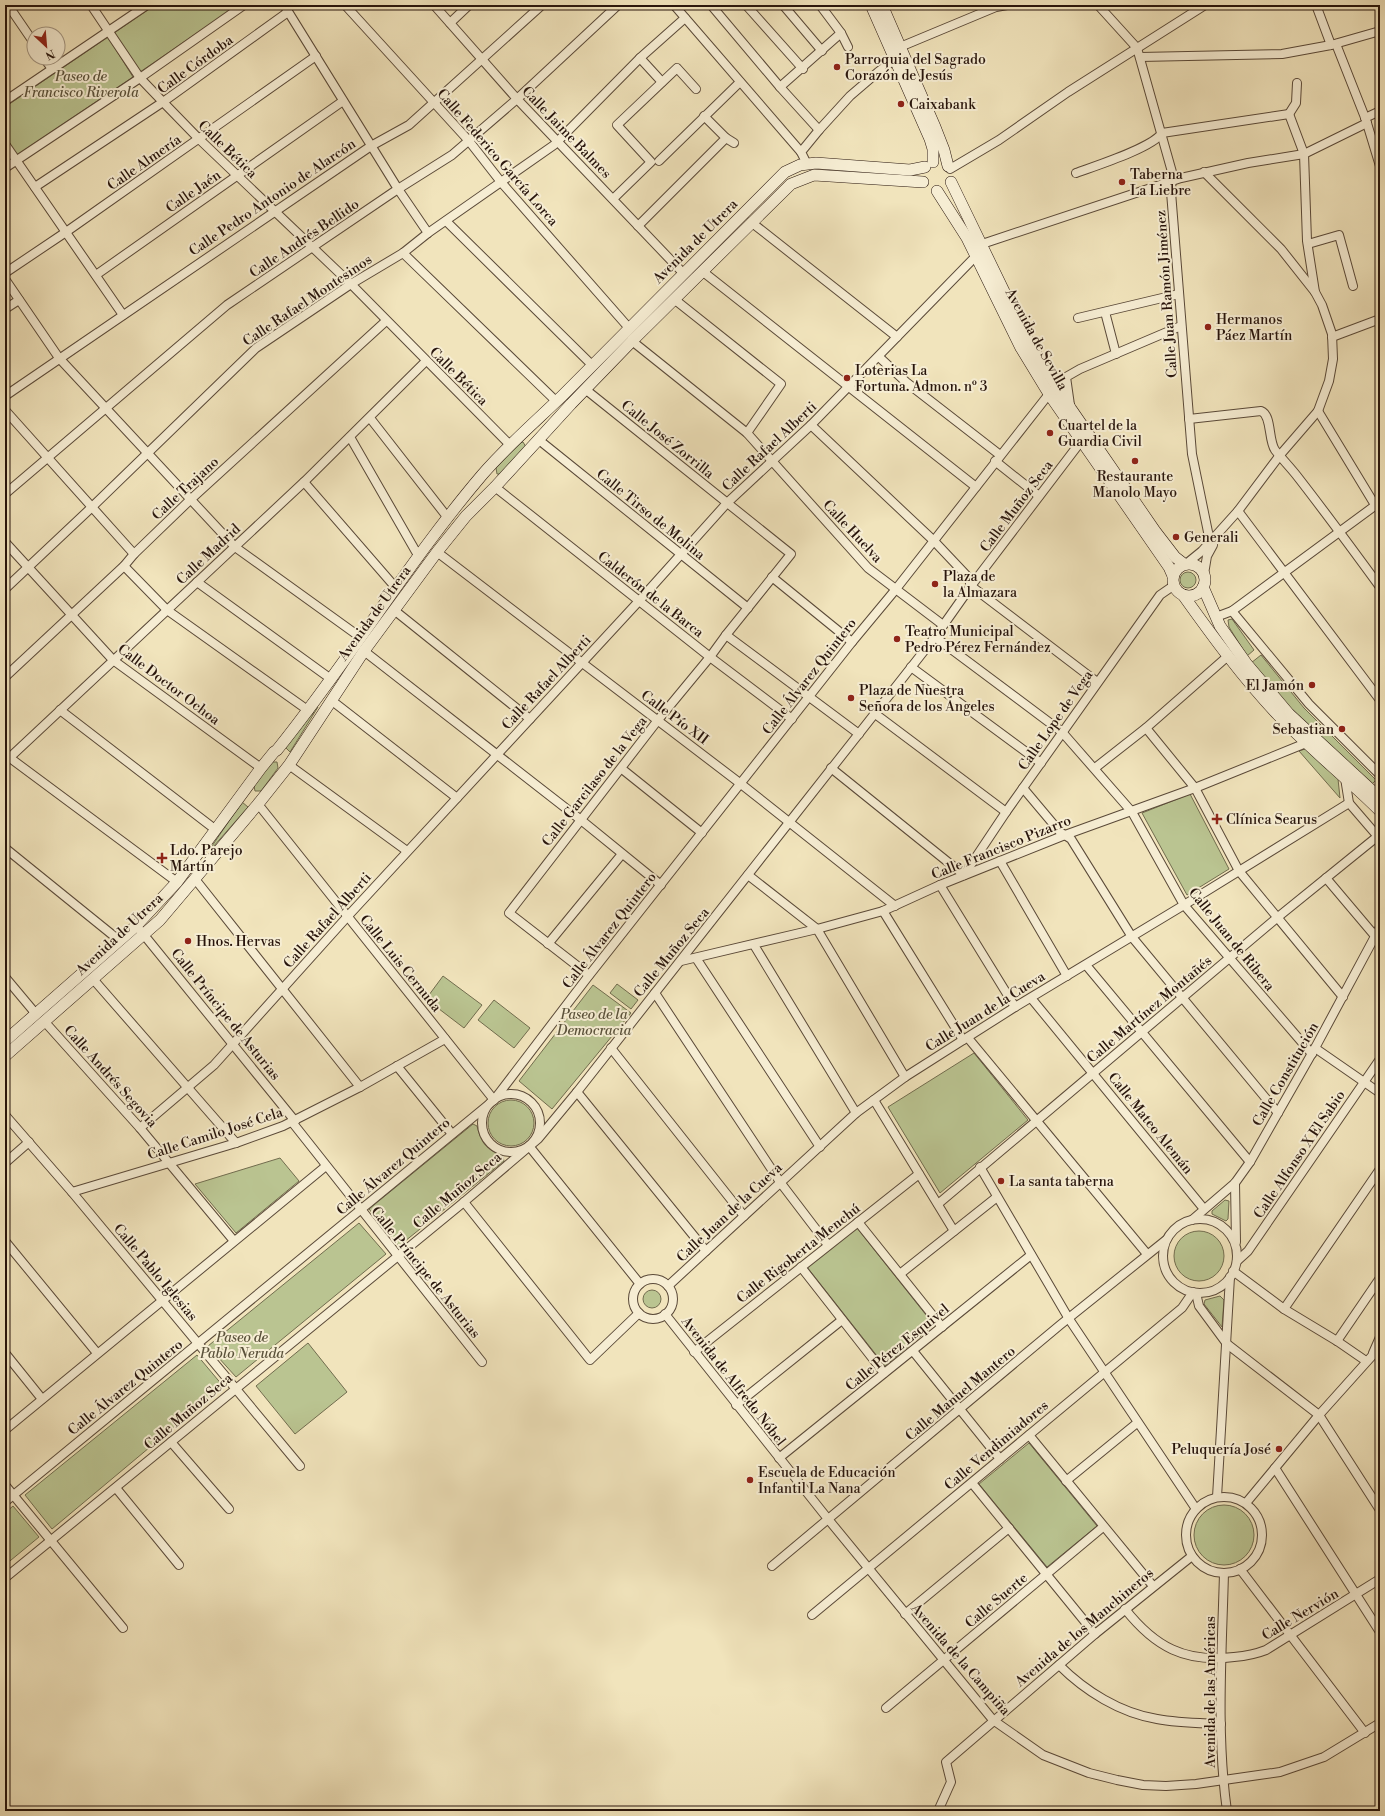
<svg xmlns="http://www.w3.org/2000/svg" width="1385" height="1816" font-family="'Libre Bodoni',serif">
<rect width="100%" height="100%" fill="#f1e4bc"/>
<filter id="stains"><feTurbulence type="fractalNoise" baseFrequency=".005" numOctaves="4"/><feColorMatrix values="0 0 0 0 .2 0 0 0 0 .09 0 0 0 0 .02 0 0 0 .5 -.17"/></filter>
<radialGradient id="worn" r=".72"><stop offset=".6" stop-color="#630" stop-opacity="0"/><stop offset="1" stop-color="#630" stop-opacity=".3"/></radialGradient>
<g fill="#bac491" stroke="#716c4e">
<polygon points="155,5 238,5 140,72 114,33"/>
<polygon points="108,37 133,77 17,155 5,136 5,107"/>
<polygon points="523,442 526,447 500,474 497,474 496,468 519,443"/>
<circle cx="1188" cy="580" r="8"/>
<polygon points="1232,619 1254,650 1247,656 1229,627 1228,620"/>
<polygon points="1261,655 1304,708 1376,780 1371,785 1286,706 1251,663"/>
<polygon points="316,706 318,707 290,752 285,747"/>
<polygon points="1305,749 1338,779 1340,798 1299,751"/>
<polygon points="271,762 277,762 278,768 261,791 255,791 254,786"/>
<polygon points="1190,794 1229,869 1187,895 1142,813"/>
<polygon points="242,802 248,807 213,847 212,846"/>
<polygon points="443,976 482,1005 464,1028 426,999"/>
<polygon points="617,984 638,1000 631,1009 610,993"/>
<polygon points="593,985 631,1013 552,1109 519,1081"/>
<polygon points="494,1000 530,1028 514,1048 478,1020"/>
<polygon points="974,1053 1028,1120 940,1193 888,1107"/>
<circle cx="511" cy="1123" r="23"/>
<path d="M473 1124 477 1126C482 1145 486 1148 503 1157L504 1161 399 1246 369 1209Z"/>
<polygon points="280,1158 299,1181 236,1233 195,1184"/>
<polygon points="1225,1200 1229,1201 1228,1219 1226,1221 1212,1214 1212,1211"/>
<polygon points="359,1223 386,1254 236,1377 208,1346"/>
<polygon points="857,1228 934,1325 885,1366 807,1267"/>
<circle cx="1199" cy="1256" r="25"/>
<circle cx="652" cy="1299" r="9"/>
<polygon points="1220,1296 1224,1300 1222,1327 1204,1304 1205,1300"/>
<polygon points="308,1343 347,1392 295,1434 256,1386"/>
<polygon points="197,1355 223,1386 52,1529 25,1495"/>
<polygon points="1029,1443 1097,1526 1047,1567 979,1484"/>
<circle cx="1224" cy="1535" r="30"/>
<polygon points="13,1506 39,1537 5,1565 5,1513"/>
</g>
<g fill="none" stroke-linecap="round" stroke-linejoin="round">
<g stroke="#5a4938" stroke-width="10">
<g id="street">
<polyline points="8,5 34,43"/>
<polyline points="91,5 140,78 163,102 199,139 351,284 510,445"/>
<polyline points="284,5 398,189 428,233"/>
<polyline points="345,5 469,141 501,182 629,328"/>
<polyline points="434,5 517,99 684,274"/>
<polyline points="674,5 801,152"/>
<polyline points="711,5 780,87 819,130"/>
<polyline points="746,5 803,69"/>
<polyline points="783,5 822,51"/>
<polyline points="820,5 841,33 848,47"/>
<polyline points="1098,5 1137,48 1172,172 1171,192 1192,454 1208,532 1211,540"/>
<polyline points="1316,5 1331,45"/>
<polyline points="450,23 469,5"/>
<polyline points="1336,44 1366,120 1380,166"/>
<polyline points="1140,57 1282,54 1331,45 1380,31"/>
<polyline points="44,58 52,69"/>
<polyline points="640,58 662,82"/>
<polyline points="780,87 841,33"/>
<polyline points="5,101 147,5"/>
<polyline points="1289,114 1296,103 1297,83"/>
<polyline points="1365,118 1380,111"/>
<polyline points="726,138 734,143"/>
<polyline points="5,144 123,315"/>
<polyline points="659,161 740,82"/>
<polyline points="807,164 801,152 819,130 850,96 878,72 894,60 900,47 996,7 1007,5"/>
<polyline points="5,168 140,78 244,5"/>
<polyline points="950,169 999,140 1068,92 1205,5"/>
<polyline points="1204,172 1281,249 1315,292"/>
<path d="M1076 173C1095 166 1152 148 1162 133L1289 114 1304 154 1307 241 1315 292 1322 305 1332 334 1333 359 1329 381 1318 411 1280 455 1238 511 1202 551 1186 564"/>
<polyline points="35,187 163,102 288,12"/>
<polyline points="613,199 651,162 617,125 677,68 696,89"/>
<polyline points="446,221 592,365"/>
<polyline points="751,222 897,337"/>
<polyline points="638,226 726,138 704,116"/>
<polyline points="982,244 1181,178 1248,163 1304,154 1367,123"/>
<polyline points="1308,244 1339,235 1353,286"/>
<polyline points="403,253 556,401"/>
<polyline points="702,271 976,487"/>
<polyline points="5,273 66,232 316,56"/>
<polyline points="96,275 343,101"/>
<polyline points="5,279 59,358 235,547 360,637"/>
<polyline points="674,299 781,384 747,433"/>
<polyline points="5,309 19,300"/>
<polyline points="1105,312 1116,354"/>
<polyline points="1078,318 1179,294"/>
<polyline points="1332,337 1380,319"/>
<polyline points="632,341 747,433 868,568 943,625"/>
<polyline points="879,357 906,382 1000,455"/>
<polyline points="585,389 791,554 726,635 710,657 658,720 509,913 589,975"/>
<polyline points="5,396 371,146 409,125 542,5"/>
<polyline points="1070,405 1066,377 1080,369 1181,326"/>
<polyline points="5,410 134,554"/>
<polyline points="1318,411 1375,505"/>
<polyline points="370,418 448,518"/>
<path d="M1189 419 1261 411C1272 415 1268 440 1275 450 1282 459 1290 467 1297 476 1325 512 1353 550 1380 587"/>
<polyline points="811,425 934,541 968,577 971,586 1097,682"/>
<polyline points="350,437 419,557"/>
<polyline points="539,440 748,608"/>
<polyline points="995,461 1039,496"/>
<polyline points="304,482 396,588"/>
<polyline points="495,487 710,657 792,719"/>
<polyline points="5,494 227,305 398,189 452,155 517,99 618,5"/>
<polyline points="1238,511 1380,700"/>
<polyline points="5,542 113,660 261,768"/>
<polyline points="437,552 741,784 895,906"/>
<polyline points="124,566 167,610 309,711"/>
<polyline points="1204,574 1207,556 1213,545"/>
<polyline points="772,577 852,642"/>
<polyline points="197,582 331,679"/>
<polyline points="5,589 92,507 256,348 351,284 403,253 428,233 554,145 640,58 685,18"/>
<polyline points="394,610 530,719"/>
<polyline points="1232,611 1309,704 1380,775"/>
<polyline points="1216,617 1232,611 1380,502"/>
<polyline points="726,635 859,734"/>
<polyline points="935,637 1062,732 1132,812 1184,905 1312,1054"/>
<polyline points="364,651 581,820 661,885"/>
<polyline points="911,667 1041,763"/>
<polyline points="5,677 124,566 134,554 190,500 386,321"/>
<polyline points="331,700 457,798"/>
<polyline points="60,710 216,830"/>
<polyline points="874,713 1006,812"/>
<polyline points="1146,728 1195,788 1239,871 1343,997"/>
<polyline points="6,755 177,882"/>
<polyline points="5,762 304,482 426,361"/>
<polyline points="289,765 407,851"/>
<polyline points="831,768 964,875"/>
<polyline points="1095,768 1146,728 1228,656"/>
<polyline points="622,769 702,833"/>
<polyline points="1345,778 1349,803 1380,839"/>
<polyline points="1023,788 1060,832 1071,839 1132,937 1278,1113"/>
<polyline points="258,804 494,1100"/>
<polyline points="5,848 120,941"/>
<polyline points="1000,861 1067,976"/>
<polyline points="748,875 817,929 905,1077"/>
<polyline points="964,875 1006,812 1160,595 1173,586"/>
<polyline points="1326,878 1375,936"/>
<polyline points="195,879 360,1087"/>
<polyline points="940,885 1015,1007"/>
<polyline points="883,911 963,1040"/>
<polyline points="140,930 295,1121"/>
<polyline points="548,944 622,854"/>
<polyline points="754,945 856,1113"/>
<polyline points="696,958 820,1147"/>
<polyline points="681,961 817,929 883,911 940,885 1065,835 1195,788 1311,741"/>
<polyline points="1086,965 1250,1162"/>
<polyline points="5,977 36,1014"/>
<polyline points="93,979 236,1143"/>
<polyline points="655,993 780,1182 828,1245"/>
<polyline points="1031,998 1204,1209"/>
<polyline points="44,1021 140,1128 234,1241"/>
<polyline points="968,1038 1147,1254"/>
<polyline points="611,1048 744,1216"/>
<polyline points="1315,1048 1380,1093"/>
<polyline points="397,1066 452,1134"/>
<polyline points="577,1092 706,1251"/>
<circle cx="511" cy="1123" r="29"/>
<polyline points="874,1100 954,1231"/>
<polyline points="5,1115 72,1192 300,1466"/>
<polyline points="292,1122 482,1362"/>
<polyline points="140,1128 214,1065 347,917 639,601 727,503 811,425 976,256"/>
<polyline points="529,1146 640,1284"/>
<polyline points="5,1163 29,1142"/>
<polyline points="980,1167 1069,1319 1196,1509"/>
<polyline points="1235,1183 1236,1242"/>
<polyline points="72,1192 236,1143 283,1126 360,1087 445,1039"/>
<polyline points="464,1202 590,1360 639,1313"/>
<polyline points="938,1204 1278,917 1378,836"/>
<circle cx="1200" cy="1256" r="37"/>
<polyline points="1192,1220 1235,1183 1250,1162 1315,1048 1380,927"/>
<polyline points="858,1222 942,1327"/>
<polyline points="5,1241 97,1353"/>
<polyline points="1237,1261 1248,1251 1380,1059"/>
<polyline points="801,1267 884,1373"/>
<polyline points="1233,1271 1284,1309 1337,1341 1366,1361"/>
<polyline points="900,1274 997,1197"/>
<circle cx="653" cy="1299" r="20"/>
<polyline points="668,1286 856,1113 905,1077 1015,1007 1184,905 1349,803"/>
<polyline points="1196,1293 1199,1306 1227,1344 1319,1415 1380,1510"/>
<polyline points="1284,1309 1380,1169"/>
<polyline points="665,1314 828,1519 993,1720 1043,1755 1089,1773 1117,1780 1143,1785 1166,1786 1196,1784 1280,1772 1324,1757 1380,1723"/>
<polyline points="1337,1341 1380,1278"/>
<polyline points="913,1351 1000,1459"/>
<polyline points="694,1352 919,1174"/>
<polyline points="5,1353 42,1399"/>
<polyline points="1373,1353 1380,1337"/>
<polyline points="736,1405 842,1320"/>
<polyline points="5,1430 326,1166"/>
<polyline points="1029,1435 1153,1586"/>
<polyline points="171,1442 229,1509"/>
<polyline points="779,1458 1031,1255"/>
<polyline points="1275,1468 1380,1632"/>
<polyline points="1066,1481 1137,1423"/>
<polyline points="972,1483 1095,1634"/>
<polyline points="5,1485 123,1628"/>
<polyline points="116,1488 179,1565"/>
<circle cx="1224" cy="1535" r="38"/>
<polyline points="1217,1497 1230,1277"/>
<polyline points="5,1502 494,1100 587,978 852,642 896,589 1049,394 1052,392"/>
<polyline points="1246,1503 1319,1415 1380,1347"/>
<polyline points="772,1566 1060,1325 1166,1240"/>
<polyline points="1240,1569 1365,1733"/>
<path d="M1224 1573C1222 1652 1216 1733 1227 1811"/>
<polyline points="5,1578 464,1202 538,1139 577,1092 935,637 971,586 1082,440"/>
<path d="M1125 1609C1155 1647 1185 1663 1234 1657 1245 1656 1256 1654 1266 1650L1380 1579"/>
<polyline points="905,1614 1009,1528"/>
<polyline points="812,1615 1182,1308 1193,1292"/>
<path d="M1059 1665C1085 1691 1120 1713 1157 1719 1178 1723 1200 1723 1221 1724"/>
<polyline points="886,1708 1103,1527"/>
<polyline points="938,1811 951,1782 946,1762 1095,1634 1192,1556"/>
</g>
</g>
<g stroke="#28150c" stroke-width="12">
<g id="secondary">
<polyline points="871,5 930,139 933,149 933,162"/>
<polyline points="882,5 935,127 944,150 948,166"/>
<polyline points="951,182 1029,343 1071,409 1155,531 1175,557 1184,564"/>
<polyline points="937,191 967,238 1021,348 1049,394 1169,567 1173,576"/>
<circle cx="1189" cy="580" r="16"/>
<polyline points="1203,587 1220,626 1246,663 1289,714 1380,798"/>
<path d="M1183 595C1213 637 1243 678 1278 715 1310 749 1347 778 1380 811"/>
<path d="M5 1041 136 926 177 882 261 768 274 752 277 750C349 661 408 562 482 475 507 446 535 422 562 396L785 172 800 165 816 163 910 170 925 167"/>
<polyline points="5,1056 160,920 258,804 289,765 364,651 437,552 466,516 495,487 571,404 632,341 791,184 814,175 923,182"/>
</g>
</g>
<use href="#street" stroke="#f6edd3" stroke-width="8"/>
<use href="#secondary" stroke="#f6edd3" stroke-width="11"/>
</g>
<g fill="#8f2418" stroke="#f6edd3" stroke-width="1.5">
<circle cx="837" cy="67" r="4"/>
<circle cx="901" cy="104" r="4"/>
<circle cx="1122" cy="182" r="4"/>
<circle cx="1208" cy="327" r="4"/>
<circle cx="847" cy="378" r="4"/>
<circle cx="1050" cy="433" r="4"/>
<circle cx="1135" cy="461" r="4"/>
<circle cx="1176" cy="537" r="4"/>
<circle cx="935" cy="584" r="4"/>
<circle cx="897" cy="639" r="4"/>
<circle cx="1312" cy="685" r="4"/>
<circle cx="851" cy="698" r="4"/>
<circle cx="1342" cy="729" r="4"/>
<path d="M1215 813h4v4h4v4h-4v4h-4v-4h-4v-4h4z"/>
<path d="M160 852h4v4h4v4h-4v4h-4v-4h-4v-4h4z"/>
<circle cx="188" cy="941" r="4"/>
<circle cx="1001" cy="1181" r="4"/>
<circle cx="1279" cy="1449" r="4"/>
<circle cx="750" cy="1480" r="4"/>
</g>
<g text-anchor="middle" stroke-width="4" stroke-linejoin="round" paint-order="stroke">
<g font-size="14" fill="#28150c" stroke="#f6edd3" text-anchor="start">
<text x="845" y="64">Parroquia del Sagrado<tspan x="845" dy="16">Corazón de Jesús</tspan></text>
<text x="909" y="109">Caixabank</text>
<text x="1130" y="179">Taberna<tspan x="1130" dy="16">La Liebre</tspan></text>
<text x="1216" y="324">Hermanos<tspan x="1216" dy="16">Páez Martín</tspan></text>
<text x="855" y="375">Loterias La<tspan x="855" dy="16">Fortuna. Admon. nº 3</tspan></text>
<text x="1058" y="430">Cuartel de la<tspan x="1058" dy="16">Guardia Civil</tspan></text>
<text x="1135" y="481" text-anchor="middle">Restaurante<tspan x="1135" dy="16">Manolo Mayo</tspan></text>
<text x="1184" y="542">Generali</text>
<text x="943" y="581">Plaza de<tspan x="943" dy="16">la Almazara</tspan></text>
<text x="905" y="636">Teatro Municipal<tspan x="905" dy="16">Pedro Pérez Fernández</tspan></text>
<text x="1304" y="690" text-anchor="end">El Jamón</text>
<text x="859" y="695">Plaza de Nuestra<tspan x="859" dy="16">Señora de los Ángeles</tspan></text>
<text x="1334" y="734" text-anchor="end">Sebastian</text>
<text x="1226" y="824">Clínica Searus</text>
<text x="170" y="855">Ldo. Parejo<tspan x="170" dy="16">Martín</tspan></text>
<text x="196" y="946">Hnos. Hervas</text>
<text x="1009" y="1186">La santa taberna</text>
<text x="1271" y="1454" text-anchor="end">Peluquería José</text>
<text x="758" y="1477">Escuela de Educación<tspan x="758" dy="16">Infantil La Nana</tspan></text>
</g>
<g font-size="14" fill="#28150c" stroke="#f6edd3">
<text transform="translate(195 64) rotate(-36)" y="5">Calle Córdoba</text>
<text transform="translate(567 132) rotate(46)" y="5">Calle Jaime Balmes</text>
<text transform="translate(228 149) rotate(44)" y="5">Calle Bética</text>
<text transform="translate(498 157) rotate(49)" y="5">Calle Federico García Lorca</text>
<text transform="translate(144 162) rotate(-35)" y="5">Calle Almería</text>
<text transform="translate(193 191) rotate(-35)" y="5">Calle Jaén</text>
<text transform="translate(272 197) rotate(-34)" y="5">Calle Pedro Antonio de Alarcón</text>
<text transform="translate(304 238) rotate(-34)" y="5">Calle Andrés Bellido</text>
<text transform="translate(695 241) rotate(-45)" y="5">Avenida de Utrera</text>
<text transform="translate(1166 294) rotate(-94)" y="5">Calle Juan Ramón Jiménez</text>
<text transform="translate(307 300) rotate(-34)" y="5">Calle Rafael Montesinos</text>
<text transform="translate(1037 339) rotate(61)" y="5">Avenida de Sevilla</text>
<text transform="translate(459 376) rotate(45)" y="5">Calle Bética</text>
<text transform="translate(668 439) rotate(39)" y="5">Calle José Zorrilla</text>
<text transform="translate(769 446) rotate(-43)" y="5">Calle Rafael Alberti</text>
<text transform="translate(185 488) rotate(-43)" y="5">Calle Trajano</text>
<text transform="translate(1016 506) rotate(-53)" y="5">Calle Muñoz Seca</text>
<text transform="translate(651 514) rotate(39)" y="5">Calle Tirso de Molina</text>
<text transform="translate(853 531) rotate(47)" y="5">Calle Huelva</text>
<text transform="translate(208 554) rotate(-43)" y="5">Calle Madrid</text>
<text transform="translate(651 594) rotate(38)" y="5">Calderón de la Barca</text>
<text transform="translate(374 613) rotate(-54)" y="5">Avenida de Utrera</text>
<text transform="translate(809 676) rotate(-52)" y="5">Calle Álvarez Quintero</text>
<text transform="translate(546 682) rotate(-47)" y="5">Calle Rafael Alberti</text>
<text transform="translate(169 684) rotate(37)" y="5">Calle Doctor Ochoa</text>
<text transform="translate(675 717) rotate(37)" y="5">Calle Pío XII</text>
<text transform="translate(1055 720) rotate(-55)" y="5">Calle Lope de Vega</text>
<text transform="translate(594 781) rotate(-52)" y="5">Calle Garcilaso de la Vega</text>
<text transform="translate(1001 847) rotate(-22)" y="5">Calle Francisco Pizarro</text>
<text transform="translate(327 920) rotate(-48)" y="5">Calle Rafael Alberti</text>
<text transform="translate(609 930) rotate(-52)" y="5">Calle Álvarez Quintero</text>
<text transform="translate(119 934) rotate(-43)" y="5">Avenida de Utrera</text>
<text transform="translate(1232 939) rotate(51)" y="5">Calle Juan de Ribera</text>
<text transform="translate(671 952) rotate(-51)" y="5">Calle Muñoz Seca</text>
<text transform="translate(401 963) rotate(51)" y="5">Calle Luis Cernuda</text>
<text transform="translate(1149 1009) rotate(-40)" y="5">Calle Martínez Montañés</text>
<text transform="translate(985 1011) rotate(-32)" y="5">Calle Juan de la Cueva</text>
<text transform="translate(226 1014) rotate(51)" y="5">Calle Príncipe de Asturias</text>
<text transform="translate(1285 1074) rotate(-60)" y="5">Calle Constitución</text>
<text transform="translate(111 1076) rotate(48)" y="5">Calle Andrés Segovia</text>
<text transform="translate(1151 1123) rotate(51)" y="5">Calle Mateo Alemán</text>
<text transform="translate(215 1133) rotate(-18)" y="5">Calle Camilo José Cela</text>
<text transform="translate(1299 1154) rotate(-56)" y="5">Calle Alfonso X El Sabio</text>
<text transform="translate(393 1166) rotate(-40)" y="5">Calle Álvarez Quintero</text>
<text transform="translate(457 1190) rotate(-40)" y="5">Calle Muñoz Seca</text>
<text transform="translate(729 1212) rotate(-43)" y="5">Calle Juan de la Cueva</text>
<text transform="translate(798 1253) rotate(-38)" y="5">Calle Rigoberta Menchú</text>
<text transform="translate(156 1272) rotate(50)" y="5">Calle Pablo Iglesias</text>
<text transform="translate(426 1272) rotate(51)" y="5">Calle Príncipe de Asturias</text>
<text transform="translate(897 1347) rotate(-39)" y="5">Calle Pérez Esquivel</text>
<text transform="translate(734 1381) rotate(52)" y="5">Avenida de Alfredo Nóbel</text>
<text transform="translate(125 1387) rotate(-39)" y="5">Calle Álvarez Quintero</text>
<text transform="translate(960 1393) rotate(-40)" y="5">Calle Manuel Mantero</text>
<text transform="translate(188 1411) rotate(-40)" y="5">Calle Muñoz Seca</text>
<text transform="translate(996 1445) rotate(-40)" y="5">Calle Vendimiadores</text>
<text transform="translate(996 1600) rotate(-40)" y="5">Calle Suerte</text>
<text transform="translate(1300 1614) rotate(-31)" y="5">Calle Nervión</text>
<text transform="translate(1084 1627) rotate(-40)" y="5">Avenida de los Manchineros</text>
<text transform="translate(961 1659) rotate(49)" y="5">Avenida de la Campiña</text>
<text transform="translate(1210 1692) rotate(-90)" y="5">Avenida de las Américas</text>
</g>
<g font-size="14" font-style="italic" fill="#5b523b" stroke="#f6edd3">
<text x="81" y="81">Paseo de<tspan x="81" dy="16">Francisco Riverola</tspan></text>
<text x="594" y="1019">Paseo de la<tspan x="594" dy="16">Democracia</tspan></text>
<text x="242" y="1342">Paseo de<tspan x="242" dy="16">Pablo Neruda</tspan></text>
</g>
</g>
<rect width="1385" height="1816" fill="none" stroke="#f1e4bc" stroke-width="20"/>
<rect x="6" y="6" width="1373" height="1804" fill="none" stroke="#28150c" stroke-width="2"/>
<rect x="10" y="10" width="1365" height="1796" fill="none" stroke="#28150c"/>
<g transform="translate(46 46) rotate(154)"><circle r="19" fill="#f6edd3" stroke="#a49783"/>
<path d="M0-3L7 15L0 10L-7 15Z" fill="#8f2418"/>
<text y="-6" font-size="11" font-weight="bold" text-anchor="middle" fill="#28150c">N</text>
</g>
<rect width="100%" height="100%" filter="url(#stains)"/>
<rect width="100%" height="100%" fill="url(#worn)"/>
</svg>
